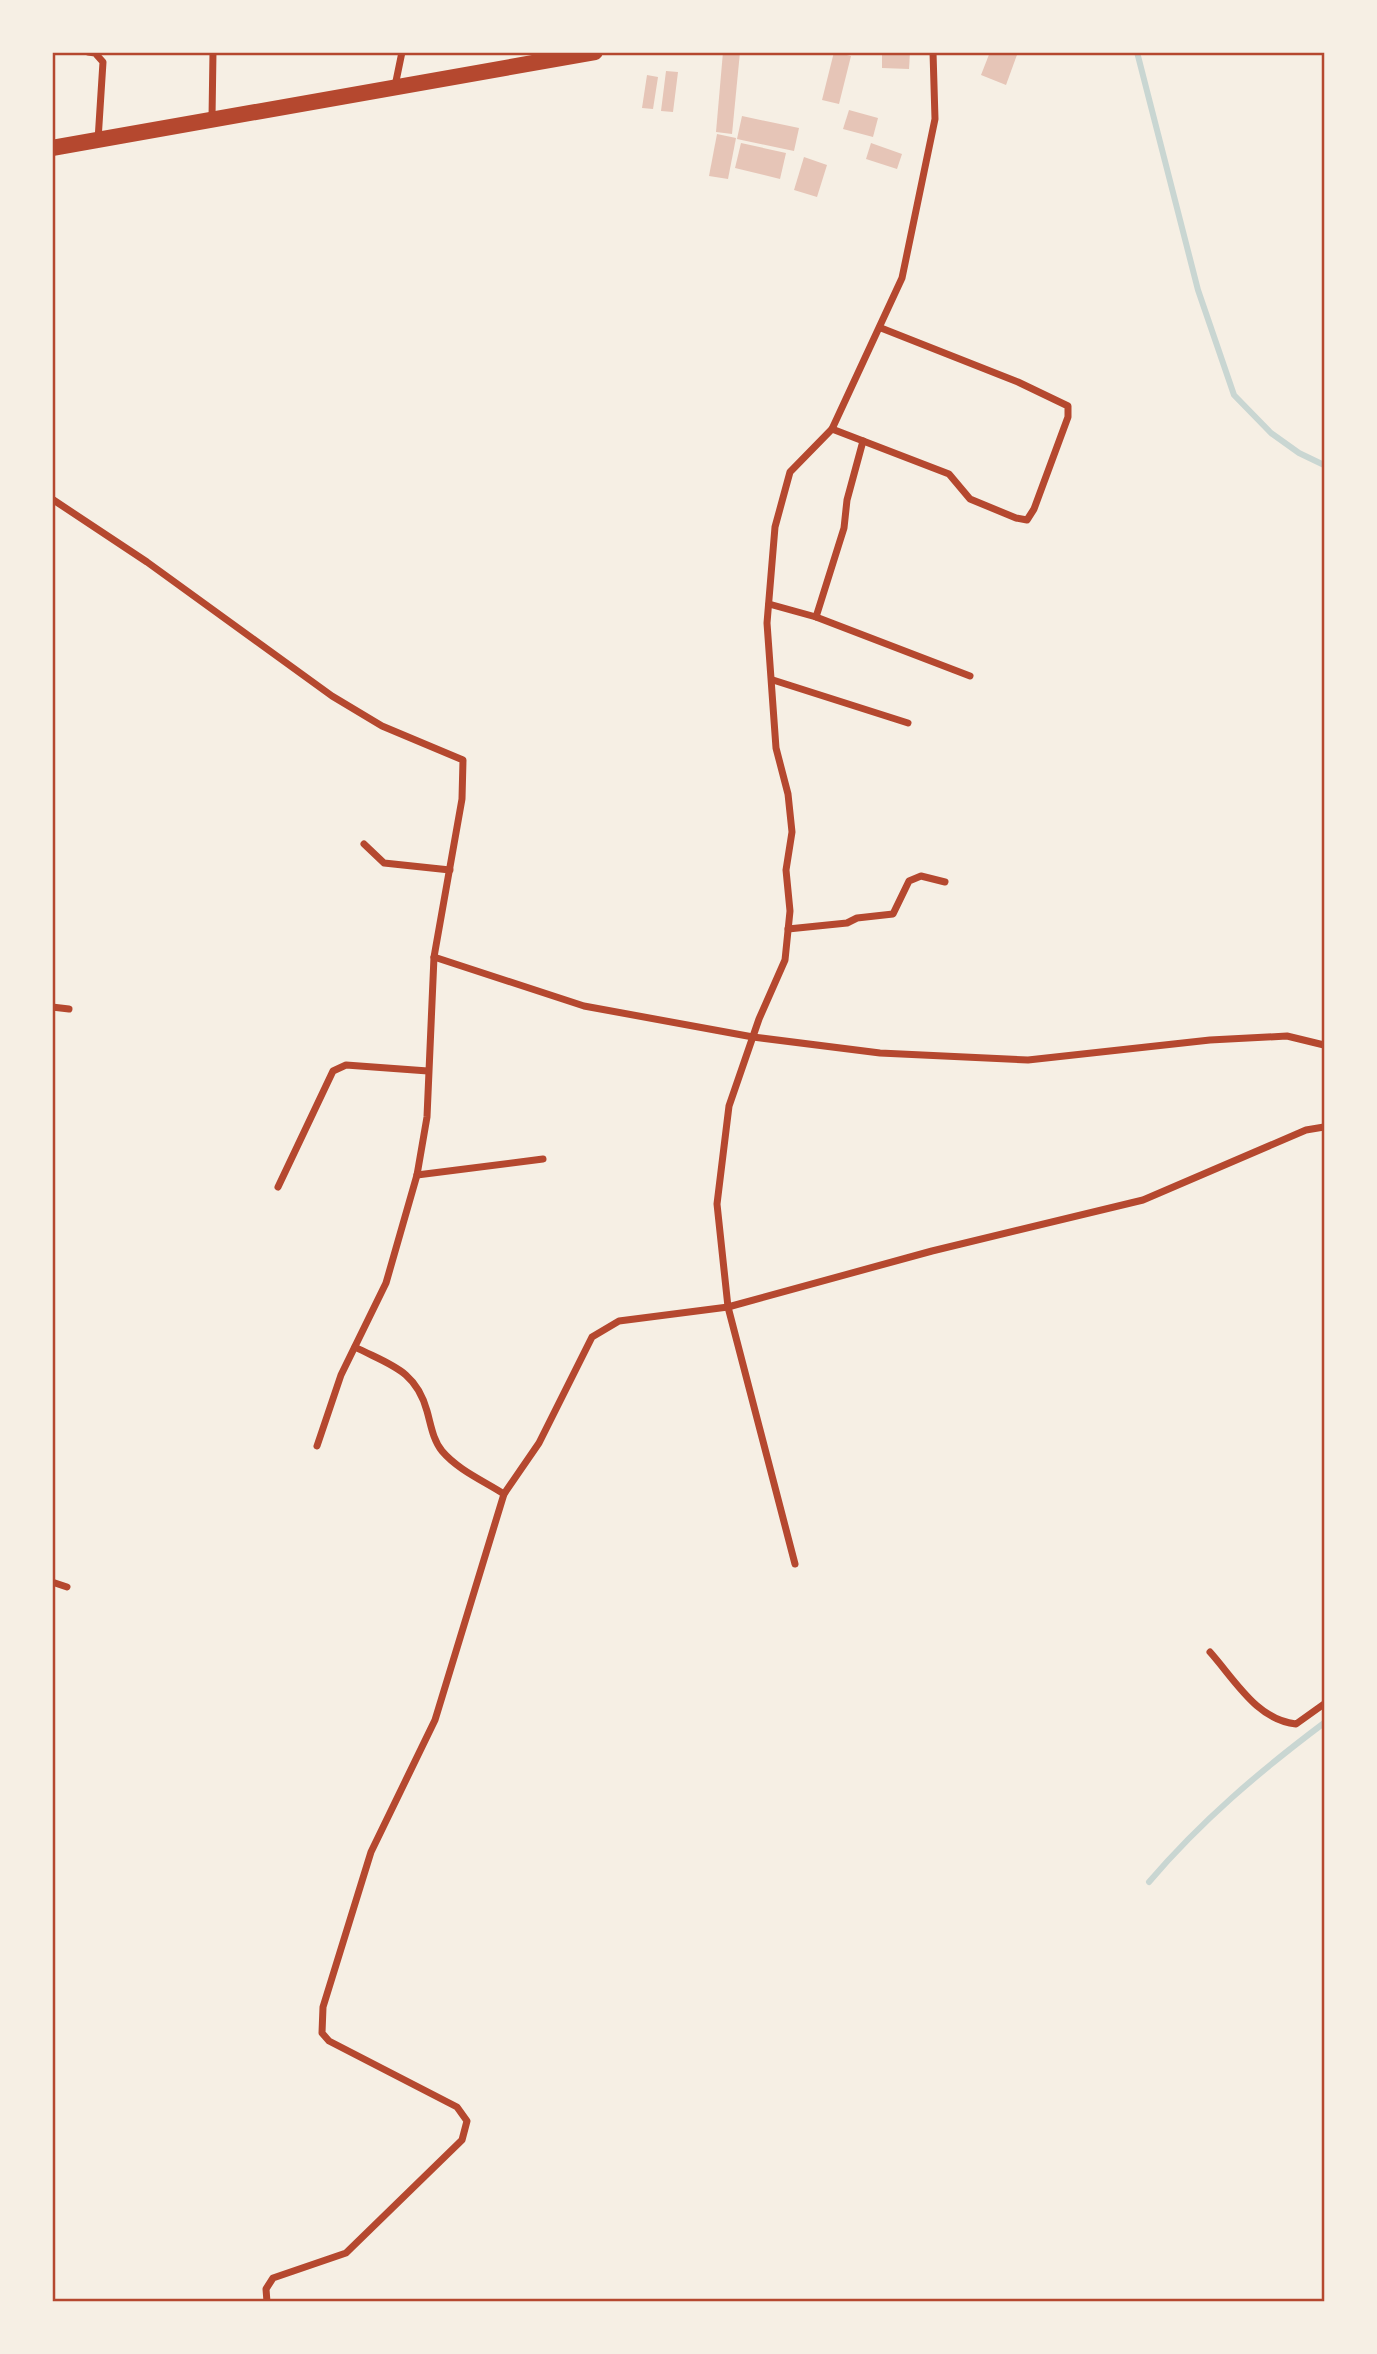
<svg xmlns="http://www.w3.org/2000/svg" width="1377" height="2354" font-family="'PT Serif',serif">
<rect width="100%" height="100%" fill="#f6efe4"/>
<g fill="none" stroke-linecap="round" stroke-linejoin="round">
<g stroke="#c9d6d2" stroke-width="6">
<polyline points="1137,52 1198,290 1234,395 1271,433 1299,453 1324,465"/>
<path d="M1149 1882C1201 1821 1260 1771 1324 1723"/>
</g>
</g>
<g fill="#e6c5b7">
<polygon points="723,52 740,52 732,134 716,132"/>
<polygon points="834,52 851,56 839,104 822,100"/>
<polygon points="882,52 910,52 909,69 882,68"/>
<polygon points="990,52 1018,52 1006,85 981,75"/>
<polygon points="666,71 678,72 673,112 661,111"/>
<polygon points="647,75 658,77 653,109 642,108"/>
<polygon points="849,110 878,118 873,137 843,129"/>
<polygon points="742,116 799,128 794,151 737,139"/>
<polygon points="717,134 736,138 728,179 709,176"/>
<polygon points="741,143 786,153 780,179 735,168"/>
<polygon points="871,143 902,154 897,169 866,159"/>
<polygon points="804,157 827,165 817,197 794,190"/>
</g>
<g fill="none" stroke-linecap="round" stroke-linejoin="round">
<g stroke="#b5482f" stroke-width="7">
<polyline points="88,52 95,53 103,62 98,140"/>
<polyline points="395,86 402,52"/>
<polyline points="212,118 213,52"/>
<polyline points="832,429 949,474 970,499 1016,518 1027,520 1034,509 1068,417 1068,406 1018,382 881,328"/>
<polyline points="52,499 147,562 332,696 382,726 463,760 462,799 434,957 427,1117 417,1175 386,1283 341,1375 317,1446"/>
<polyline points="769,604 816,617 970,676"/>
<polyline points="816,617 844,528 847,500 863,441"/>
<polyline points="773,680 908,723"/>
<polyline points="364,844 384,863 450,870"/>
<polyline points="788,929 847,923 857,918 893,914 909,881 921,876 945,882"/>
<polyline points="434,957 584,1006 753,1037 880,1053 1028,1060 1210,1040 1287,1036 1324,1045"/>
<polyline points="52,1007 69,1009"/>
<polyline points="417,1175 543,1159"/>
<polyline points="278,1187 333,1071 346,1065 428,1071"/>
<path d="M355 1347C390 1365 416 1370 427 1411 431 1425 433 1440 442 1451 458 1470 484 1481 504 1494"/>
<polyline points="795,1564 728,1307 717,1204 729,1106 759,1019 785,960 790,911 786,870 792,832 788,794 776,748 767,623 775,527 790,472 832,429 902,278 935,119 933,52"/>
<polyline points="52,1582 67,1587"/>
<path d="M1210 1652C1235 1680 1257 1720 1296 1724L1324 1704"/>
<polyline points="267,2302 266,2289 273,2278 346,2253 462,2140 467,2121 457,2107 329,2041 322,2033 323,2007 371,1852 435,1720 504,1494 539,1443 592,1337 619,1321 728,1307 932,1251 1143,1200 1306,1130 1324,1127"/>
</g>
<polyline stroke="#b5482f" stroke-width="16" points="52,148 595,52"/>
</g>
<rect width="1377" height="2354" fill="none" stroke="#f6efe4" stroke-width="108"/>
<rect x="54" y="54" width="1269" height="2246" fill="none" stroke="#b5482f" stroke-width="2.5"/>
</svg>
